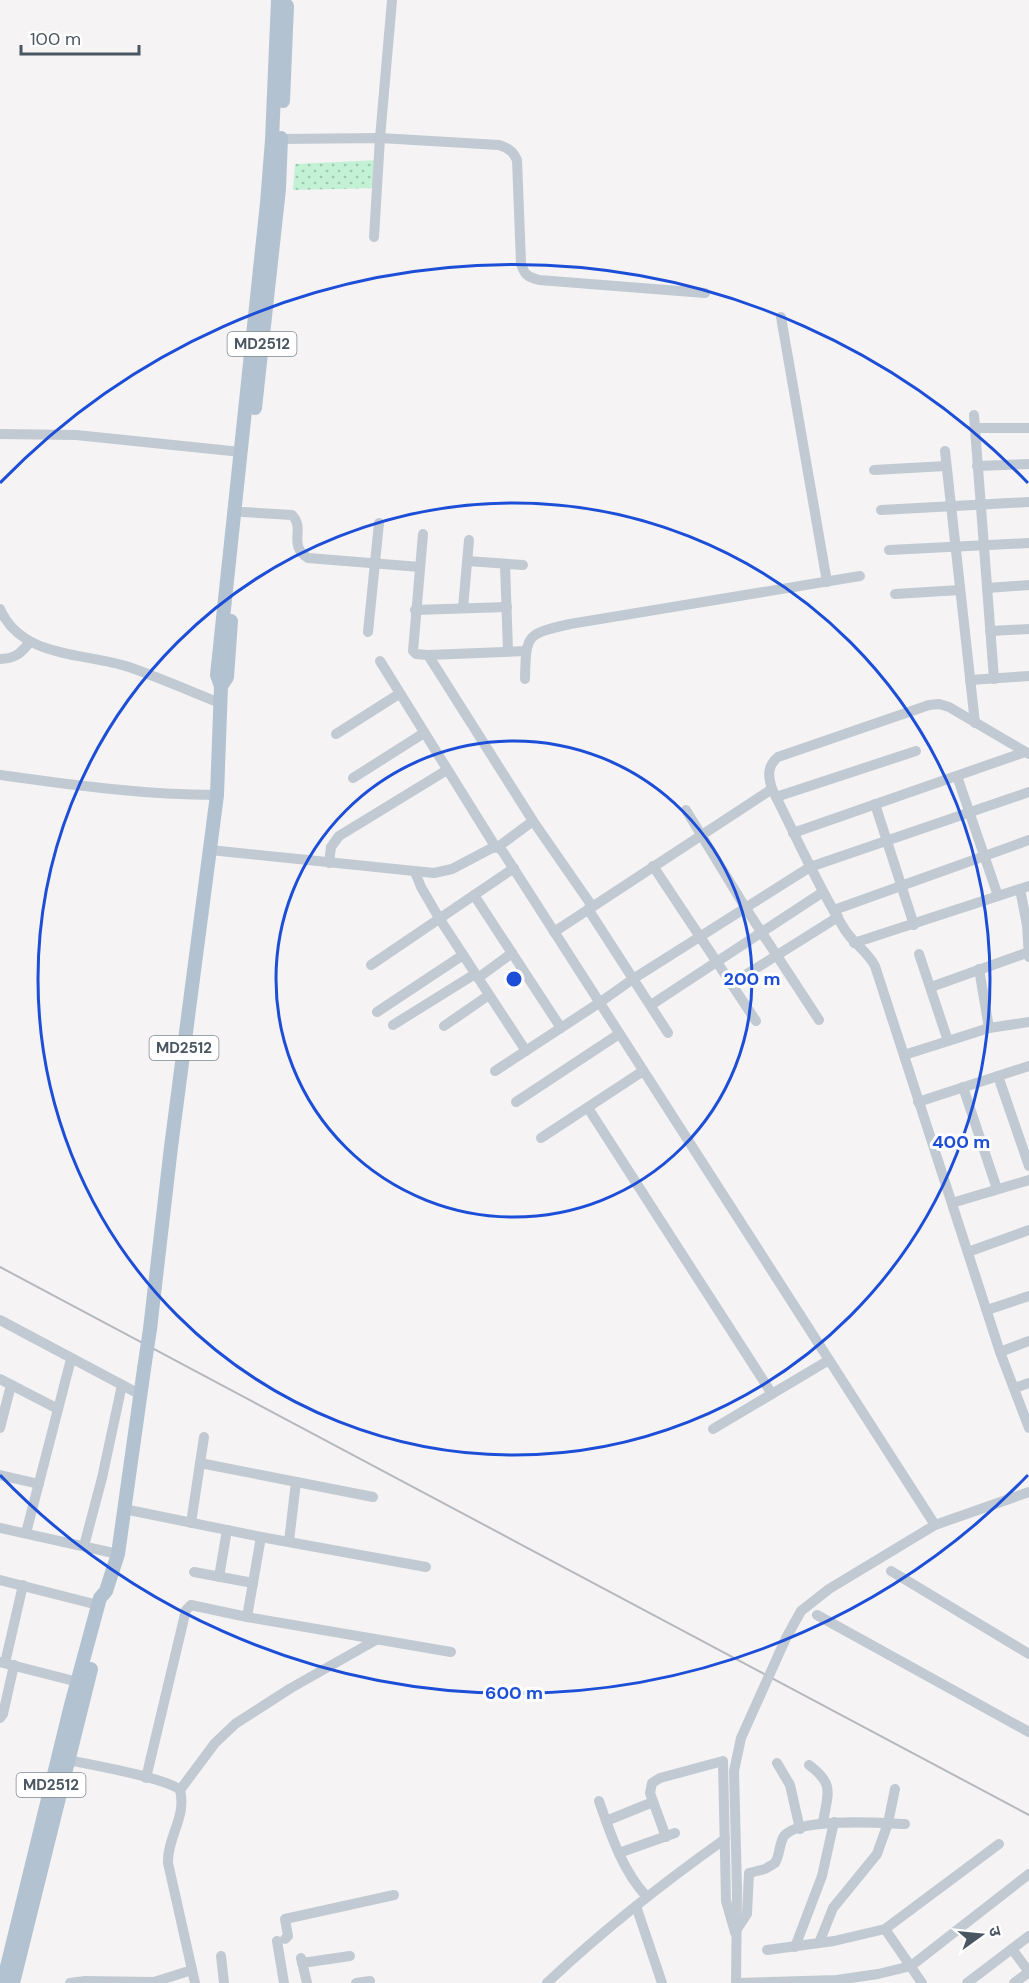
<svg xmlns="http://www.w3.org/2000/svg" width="1029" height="1983" font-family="'DM Sans','Noto Sans Devanagari',sans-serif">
<defs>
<pattern id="garden-dots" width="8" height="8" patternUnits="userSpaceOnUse" patternTransform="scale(1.5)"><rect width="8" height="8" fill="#c3f1d5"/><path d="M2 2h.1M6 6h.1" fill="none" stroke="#a0c6b0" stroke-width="1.8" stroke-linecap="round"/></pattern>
</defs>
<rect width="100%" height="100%" fill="#f5f3f3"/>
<polygon fill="url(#garden-dots)" points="379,160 377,188 293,190 295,164"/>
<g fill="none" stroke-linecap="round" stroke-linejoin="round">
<g stroke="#c1cad2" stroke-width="10">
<path d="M281 139 380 138 499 145C508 148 513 151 517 160L521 263C524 275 528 277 539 280L705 293"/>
<polyline points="374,237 380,138 392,0"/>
<polyline points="781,317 827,582"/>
<polyline points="974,415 994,679"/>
<polyline points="974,428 1029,428"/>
<polyline points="0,434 76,435 241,452"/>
<polyline points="945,451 975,723"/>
<polyline points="977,466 1029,464"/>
<polyline points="874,470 946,466"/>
<polyline points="881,510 1029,502"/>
<path d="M243 512 292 515C306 529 287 545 308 558L420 567"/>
<polyline points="423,534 413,651 416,654 428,655 526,651"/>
<polyline points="889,550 1029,543"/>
<polyline points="467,561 523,565"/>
<polyline points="505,564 508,651"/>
<polyline points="987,588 1029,585"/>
<polyline points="895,594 960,590"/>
<polyline points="463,608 469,540"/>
<path d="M0 609C22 659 84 652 129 667 160 678 190 691 220 703"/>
<polyline points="415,610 507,607"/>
<polyline points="990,631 1029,629"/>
<polyline points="368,632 379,523"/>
<polyline points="428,655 533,821 592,906"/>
<path d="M0 659C15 659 21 653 30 642"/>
<polyline points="380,661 495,846"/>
<path d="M525 679C526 634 526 634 570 624L860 576"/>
<polyline points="970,680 1029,676"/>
<polyline points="336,734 399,694"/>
<path d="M1029 754 949 707 939 704 929 705 778 757C767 766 768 776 772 789 796 836 817 885 845 930 854 944 867 951 875 966L1000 1352 1029 1428"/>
<path d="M0 775C73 785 144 795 217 795"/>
<polyline points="957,776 998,896"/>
<polyline points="353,778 424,733"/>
<polyline points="776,797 916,751"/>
<polyline points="875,804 914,925"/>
<polyline points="686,810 745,907 819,1020"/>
<polyline points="793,833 1025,752"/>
<polyline points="498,847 533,821"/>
<polyline points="210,850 434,873 452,869 490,849 498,847 503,852 935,1525 1029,1492"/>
<polyline points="329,863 331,847 339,836 447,770"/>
<polyline points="653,866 756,1021"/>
<polyline points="415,872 421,887 439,918 526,1051"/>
<polyline points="1020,889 1027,925 1029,957"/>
<polyline points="474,895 561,1028"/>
<polyline points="588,909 668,1033"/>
<polyline points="834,910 1029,840"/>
<polyline points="554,932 772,789"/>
<polyline points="854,943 1029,886"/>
<polyline points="919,954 948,1041"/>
<polyline points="371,965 514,868"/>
<polyline points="979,969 989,1028"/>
<polyline points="478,978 512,953"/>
<polyline points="731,984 838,917"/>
<polyline points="931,987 1029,952"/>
<polyline points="651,1005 823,892"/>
<polyline points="377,1012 463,955"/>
<polyline points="393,1025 475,974"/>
<polyline points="444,1026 489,995"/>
<polyline points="904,1055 989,1028 1029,1022"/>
<polyline points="495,1071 599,1003 633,979 810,867 1029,792"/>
<polyline points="998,1076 1029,1166"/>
<polyline points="963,1087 997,1189"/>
<polyline points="516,1102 619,1034"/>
<polyline points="918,1102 1029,1066"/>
<polyline points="588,1108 772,1394"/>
<polyline points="541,1138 643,1071"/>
<polyline points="952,1203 1029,1180"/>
<polyline points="968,1252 1029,1230"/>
<polyline points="987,1310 1029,1296"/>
<polyline points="0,1320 141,1395"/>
<polyline points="1000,1352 1029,1341"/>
<polyline points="0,1379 58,1409"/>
<polyline points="1015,1388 1029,1383"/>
<polyline points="0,1428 11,1385"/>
<polyline points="713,1429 829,1360"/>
<polyline points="200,1463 373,1497"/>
<polyline points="0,1475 39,1484"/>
<polyline points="124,1509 261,1537 426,1567"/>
<polyline points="191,1523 204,1437"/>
<polyline points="0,1528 118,1554"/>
<polyline points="26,1533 71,1359"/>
<polyline points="289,1541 296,1482"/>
<polyline points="84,1546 102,1478 122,1385"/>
<polyline points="891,1571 1029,1654"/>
<polyline points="194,1572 253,1583"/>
<polyline points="219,1577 227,1530"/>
<polyline points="0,1580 98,1605"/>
<polyline points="817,1615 1029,1732"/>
<polyline points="247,1617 261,1537"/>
<polyline points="0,1662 78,1682"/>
<polyline points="5,1663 23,1585"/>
<polyline points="0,1718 3,1714 14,1665"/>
<path d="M63 1759C87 1764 165 1777 180 1790 187 1817 167 1837 168 1863L195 1983"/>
<polyline points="777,1763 790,1785 800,1829"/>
<path d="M809 1765C836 1785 827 1794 823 1823"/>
<polyline points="146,1778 186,1610 191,1605 247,1617 451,1652"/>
<polyline points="180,1790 215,1743 235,1724 291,1688 376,1640"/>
<path d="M599 1801C611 1835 622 1870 647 1897"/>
<polyline points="606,1821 653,1802"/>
<polyline points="666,1837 650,1793 652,1783 660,1778 723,1761 726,1901 735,1932"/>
<polyline points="619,1853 675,1833"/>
<polyline points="636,1906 662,1983"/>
<polyline points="885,1929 922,1983"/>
<path d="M735 1932 747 1914 749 1873 765 1869 775 1863C780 1855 779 1844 784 1836 799 1817 882 1823 905 1824"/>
<polyline points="285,1939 288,1936 285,1919 394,1895"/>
<polyline points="277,1941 284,1983"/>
<polyline points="819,1943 833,1908 877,1854 888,1823 895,1789"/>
<polyline points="795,1947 822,1876 834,1822"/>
<polyline points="1012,1949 1029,1972"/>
<polyline points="767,1950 834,1941 885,1929 999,1844"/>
<polyline points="221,1956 224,1983"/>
<polyline points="301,1958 307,1983"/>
<polyline points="302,1963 350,1956"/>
<polyline points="70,1983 85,1981 154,1982 192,1970"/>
<polyline points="356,1983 370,1981"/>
<path d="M547 1983C603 1930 663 1883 725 1839"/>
<polyline points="736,1983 837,1980 878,1974 911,1966 1029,1874"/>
<polyline points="736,1983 737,1889"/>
<polyline points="967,1983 1029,1936"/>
<polyline points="1014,1983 1029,1972"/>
</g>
<g stroke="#b3c2d1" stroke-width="14">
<polyline points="283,101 287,6"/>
<polyline points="255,408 279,189 281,138"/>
<polyline points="221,686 227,677 231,621"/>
<polyline points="150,1329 171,1147 217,795 221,686 217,675 267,203 272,140 278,0"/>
<polyline points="3,1983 71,1705 100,1598 106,1591 118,1554 144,1369"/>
<polyline points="13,1983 91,1669"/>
</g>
<polyline stroke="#b5b8bd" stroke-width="2" points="0,1267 1029,1815"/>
<polyline stroke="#c1cad2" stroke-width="10" points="737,1889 734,1771 741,1738 786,1638 801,1611 829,1589 935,1525"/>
<polyline stroke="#b3c2d1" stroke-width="14" points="144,1369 150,1329"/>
</g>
<g fill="none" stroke="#1d4ed8" stroke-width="3">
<circle cx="514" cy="979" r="238"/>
<circle cx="514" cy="979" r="476"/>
<path d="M1028 1475A714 714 0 0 1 0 1475M0 483A714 714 0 0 1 1028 483"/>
</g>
<g text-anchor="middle" stroke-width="6" stroke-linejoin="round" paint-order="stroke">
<g fill="#fff" stroke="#808990" stroke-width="1.5">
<rect x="227.5" y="332" width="69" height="24" rx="4.5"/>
<rect x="149.5" y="1036" width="69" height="24" rx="4.5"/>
<rect x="16.5" y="1773" width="69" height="24" rx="4.5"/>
</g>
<g font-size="15" font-weight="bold" fill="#4a5661">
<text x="262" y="349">MD2512</text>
<text x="184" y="1053">MD2512</text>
<text x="51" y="1790">MD2512</text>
</g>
</g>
<circle cx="514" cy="979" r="9" fill="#1d4ed8" stroke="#fff" stroke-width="3"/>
<g font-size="18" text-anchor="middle" font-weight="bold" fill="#1d4ed8" stroke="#fff" stroke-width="6" stroke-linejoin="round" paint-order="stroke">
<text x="752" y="985">200 m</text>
<text x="961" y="1148">400 m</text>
<text x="514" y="1699">600 m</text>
</g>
<g transform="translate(981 1935) rotate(75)" stroke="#ffffff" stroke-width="4.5" paint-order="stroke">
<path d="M0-4.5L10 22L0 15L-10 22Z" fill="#4a5661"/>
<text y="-9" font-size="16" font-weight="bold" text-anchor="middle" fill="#4a5661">उ</text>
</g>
<path d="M21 45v9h118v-9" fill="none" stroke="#4a5661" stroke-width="3"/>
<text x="30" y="45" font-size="18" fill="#4a5661" stroke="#ffffff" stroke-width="4.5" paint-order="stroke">100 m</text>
</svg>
